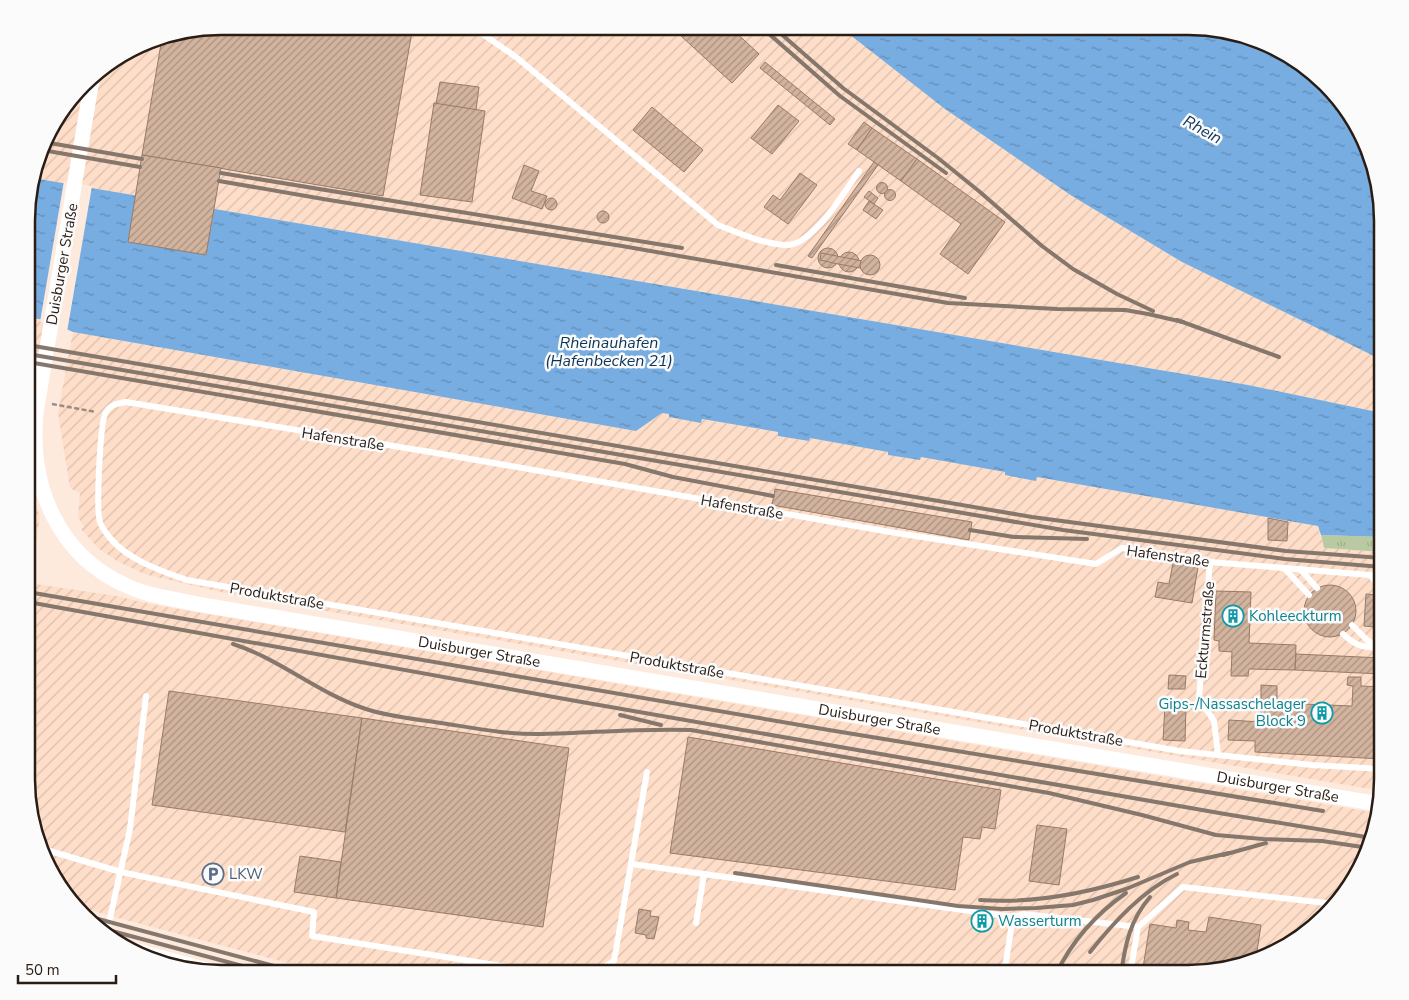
<svg xmlns="http://www.w3.org/2000/svg" width="1409" height="1000" font-family="'Nunito Sans',sans-serif">
<defs>
<pattern id="industrial-furrows" width="10" height="10" patternUnits="userSpaceOnUse" patternTransform="scale(1.25)"><rect width="10" height="10" fill="#fedec9"/><path d="M-1 1l2-2M0 10L10 0M9 11l2-2" fill="none" stroke="#dabeac"/></pattern>
<pattern id="grass-tufts" width="24" height="20" patternUnits="userSpaceOnUse" patternTransform="scale(1.25)"><rect width="24" height="20" fill="#b9caa2"/><path d="M3 7l-1-3M5 7V3M7 7l1-3M15 17l-1-3M17 17v-4M19 17l1-3" fill="none" stroke="#9fad8b"/></pattern>
<pattern id="water-ripples" width="26" height="14" patternUnits="userSpaceOnUse" patternTransform="scale(1.25)"><rect width="26" height="14" fill="#77ade1"/><path d="M2 4q2-2 4 0t4 0M15 11q2-2 4 0t4 0" fill="none" stroke="#628cb5"/></pattern>
<pattern id="building-hatch" width="6" height="6" patternUnits="userSpaceOnUse" patternTransform="scale(1.25)"><rect width="6" height="6" fill="#d2b39e"/><path d="M-1 1l2-2M0 6l6-6M5 7l2-2" fill="none" stroke="#aa9180"/></pattern>
</defs>
<rect width="100%" height="100%" fill="#fdeadd"/>
<g fill="url(#industrial-furrows)">
<polygon points="221,26 840,27 945,109 1072,196 1182,262 1382,360 1382,413 1248,385 33,178 46,135 92,75 147,41"/>
<polygon points="28,317 45,320 28,407"/>
<polygon points="73,332 636,431 662,413 670,414 669,417 701,422 701,419 778,432 778,436 809,441 810,438 889,452 888,455 920,460 921,457 1005,472 1005,475 1036,481 1037,477 1318,526 1324,548 1382,552 1382,791 238,596 144,574 117,561 98,548 81,529 84,527 78,517 80,493 70,488 58,413"/>
<polygon points="28,480 40,517 29,583 116,596 155,605 1377,813 1368,853 1342,898 1274,954 1188,974 326,973 111,916 79,907 52,876 28,804"/>
</g>
<polygon fill="url(#grass-tufts)" points="1321,535 1382,537 1382,552 1324,548"/>
<g fill="url(#water-ripples)">
<polygon points="840,27 1200,27 1262,41 1307,67 1363,135 1382,209 1382,360 1182,262 1072,196 945,109"/>
<polygon points="33,178 1248,385 1382,413 1382,537 1321,535 1318,526 1037,477 1036,481 1005,475 1005,472 921,457 920,460 888,455 888,452 810,438 809,441 778,436 778,432 702,419 701,423 669,417 669,414 662,413 636,431 73,332 45,320 28,317 28,196"/>
</g>
<polygon fill="#fdeadd" points="64,181 92,186 67,332 40,322"/>
<g fill="url(#building-hatch)" stroke="#987b68">
<polygon points="221,26 413,26 383,196 142,155 162,38"/>
<polygon points="688,26 729,26 759,54 732,83 680,35"/>
<polygon points="765,62 835,119 830,125 760,68"/>
<polygon points="440,82 479,87 476,110 436,104"/>
<polygon points="434,103 485,111 472,202 420,195"/>
<polygon points="778,105 799,121 772,154 751,138"/>
<polygon points="652,107 703,150 684,172 633,130"/>
<polygon points="864,122 872,128 857,150 848,144"/>
<polygon points="872,128 917,159 901,181 857,150"/>
<polygon points="142,155 221,168 206,255 128,242"/>
<polygon points="917,159 1005,222 968,274 940,254 961,224 901,181"/>
<polygon points="874,162 878,165 812,258 808,256"/>
<polygon points="524,165 539,171 531,191 547,196 542,209 512,198"/>
<polygon points="800,173 817,185 788,224 764,207 773,195 780,200"/>
<circle cx="882" cy="188" r="5.5"/>
<circle cx="890" cy="195" r="5.5"/>
<polygon points="869,191 878,198 874,204 864,197"/>
<circle cx="551" cy="204" r="6"/>
<polygon points="869,201 883,210 876,219 863,210"/>
<circle cx="603" cy="217" r="6"/>
<circle cx="828" cy="258" r="10"/>
<circle cx="849" cy="262" r="10"/>
<polygon points="821,253 878,264 877,271 838,264 820,260"/>
<circle cx="870" cy="265" r="10"/>
<polygon points="775,489 972,522 969,540 772,505"/>
<polygon points="1268,518 1288,522 1287,541 1268,540"/>
<polygon points="1173,563 1198,567 1192,603 1155,597 1158,582 1169,584"/>
<circle cx="1330" cy="611" r="26"/>
<polygon points="1216,591 1251,592 1249,643 1296,645 1295,670 1249,669 1248,676 1231,676 1232,652 1219,651 1219,641 1214,640"/>
<polygon points="1366,594 1377,595 1375,627 1364,626"/>
<polygon points="1296,654 1382,658 1382,674 1295,670"/>
<polygon points="1169,675 1186,676 1185,689 1168,689"/>
<polygon points="1348,677 1361,677 1361,686 1382,687 1382,759 1255,752 1255,741 1228,740 1229,720 1261,722 1261,685 1277,686 1277,703 1352,706 1353,686 1347,685"/>
<polygon points="169,691 362,718 345,832 152,805"/>
<polygon points="1165,705 1186,706 1185,741 1163,740"/>
<polygon points="362,718 569,748 543,927 336,898"/>
<polygon points="688,737 1001,790 995,829 982,827 980,839 963,837 955,890 670,853"/>
<polygon points="1037,825 1067,829 1059,885 1029,881"/>
<polygon points="300,856 341,862 336,898 294,892"/>
<polygon points="639,909 651,911 650,916 659,917 654,939 646,938 646,935 635,933"/>
<polygon points="976,913 990,916 988,929 974,927"/>
<polygon points="1209,917 1261,925 1256,958 1188,974 1142,974 1150,924 1176,928 1177,920 1189,922 1188,930 1206,932"/>
</g>
<g fill="none" stroke-linecap="round" stroke-linejoin="round">
<polyline stroke="#9b8b81" stroke-width="2.5" stroke-dasharray="5 2.5" stroke-linecap="butt" points="52,404 96,412"/>
<g stroke="#fff" stroke-width="6">
<path d="M471 26 516 57 718 225C739 233 765 245 788 245 813 244 845 191 859 171"/>
<polyline points="1210,562 1199,698 1214,721 1218,754"/>
<polyline points="1284,568 1309,595"/>
<polyline points="1300,569 1317,588"/>
<polyline points="1370,575 1382,590"/>
<path d="M1382 576 1210 562 1122 548 1096 564 890 532 430 452 126 402C117 404 111 404 106 412 100 420 96 511 100 522 101 527 107 534 110 538 128 560 161 571 187 580L1180 751 1312 765 1382 769"/>
<polyline points="1352,625 1368,641 1380,646"/>
<path d="M1343 634C1357 647 1363 647 1382 648"/>
<polyline points="43,849 121,872 314,912 312,936 546,973"/>
<polyline points="632,864 704,874 696,923"/>
<polyline points="704,874 1013,917 1004,974"/>
<polyline points="1013,917 1024,914 1138,927"/>
<polyline points="106,936 130,829 146,696"/>
<polyline points="593,974 614,961 647,772"/>
<polyline points="1130,974 1138,927 1183,887 1335,904"/>
</g>
<g stroke="#fff" stroke-width="15">
<path id="s1" d="M93 74 36 413C29 485 57 555 127 586 149 596 173 599 197 604L1379 804"/>
<polyline points="130,949 218,973"/>
</g>
<g stroke="#86776d" stroke-width="4">
<polyline points="760,26 840,96 946,173"/>
<polyline points="772,26 843,88 938,158 980,192 1042,246 1073,269 1117,294 1153,311"/>
<polyline points="44,142 142,159"/>
<polyline points="42,150 140,167"/>
<polyline points="221,173 682,248"/>
<polyline points="219,181 329,200 622,246 948,303 1057,309 1125,310 1148,314 1183,322"/>
<polyline points="776,265 965,298"/>
<polyline points="1177,320 1279,357"/>
<polyline points="28,345 1032,517 1286,551 1382,558"/>
<polyline points="28,354 1063,530 1285,559 1382,567"/>
<polyline points="28,362 625,464 673,477 773,496"/>
<polyline points="970,530 1014,537 1087,539"/>
<polyline points="28,592 829,730 1323,811"/>
<polyline points="28,602 576,701 1225,814 1372,838"/>
<path d="M233 644C280 659 319 694 366 709 390 717 416 719 441 723 474 728 508 735 543 734 592 733 641 728 691 730L1049 793 1142 815 1216 835 1263 839 1322 841 1369 848"/>
<polyline points="620,715 661,725"/>
<polyline points="1223,855 1266,843"/>
<polyline points="735,873 958,906 1002,909 1036,908 1073,905 1093,900 1126,889 1190,862 1229,853"/>
<path d="M980 900C1033 904 1088 893 1138 877"/>
<polyline points="87,916 300,973"/>
<polyline points="97,927 261,971"/>
<path d="M1090 952C1114 922 1142 891 1177 874"/>
<path d="M1056 974C1072 941 1096 914 1126 893"/>
<path d="M1121 974C1125 945 1130 920 1150 897"/>
</g>
</g>
<defs>
<g id="building-ring" transform="scale(1.125)"><circle r="9.5" fill="#fbfbfb" stroke="#0f9aa8" stroke-width="1.5"/><path d="M-4-6H4V6H1V3H-1V6H-4ZM-2.5-4.3h1.7v1.8h-1.7ZM.8-4.3h1.7v1.8H.8ZM-2.5-1h1.7V.8h-1.7ZM.8-1h1.7V.8H.8Z" fill="#0f9aa8"/></g>
<g id="parking-ring" transform="scale(1.125)"><circle r="9.5" fill="#fbfbfb" stroke="#5c6f8a" stroke-width="1.5"/><path d="M-3.5-5.5H1a3.5 3.5 0 0 1 0 7H-1V5.5H-3.5ZM-1-3.4V-.6H.8a1.4 1.4 0 0 0 0-2.8Z" fill="#5c6f8a"/></g>
</defs>
<g fill-rule="evenodd">
<use href="#building-ring" x="1233" y="616"/>
<use href="#building-ring" x="1322" y="713"/>
<use href="#parking-ring" x="213" y="874"/>
<use href="#building-ring" x="982" y="921"/>
</g>
<g text-anchor="middle" stroke-width="5" stroke-linejoin="round" paint-order="stroke">
<g font-size="15" fill="#291d16" stroke="#fbfbfb">
<text transform="translate(62 264) rotate(-80)" y="5">Duisburger Straße</text>
<text transform="translate(343 439) rotate(9)" y="5">Hafenstraße</text>
<text transform="translate(742 507) rotate(10)" y="5">Hafenstraße</text>
<text transform="translate(1168 556) rotate(8)" y="5">Hafenstraße</text>
<text transform="translate(277 596) rotate(10)" y="5">Produktstraße</text>
<text transform="translate(1205 630) rotate(-85)" y="5">Eckturmstraße</text>
<text dy="5" stroke="none"><textPath href="#s1" startOffset="912">Duisburger Straße</textPath></text>
<text transform="translate(677 665) rotate(10)" y="5">Produktstraße</text>
<text dy="5" stroke="none"><textPath href="#s1" startOffset="1318">Duisburger Straße</textPath></text>
<text transform="translate(1076 733) rotate(10)" y="5">Produktstraße</text>
<text dy="5" stroke="none"><textPath href="#s1" startOffset="1722">Duisburger Straße</textPath></text>
</g>
<g font-size="15" fill="#0d838f" stroke="#fbfbfb" text-anchor="start">
<text x="1249" y="621">Kohleeckturm</text>
<text x="1306" y="709" text-anchor="end">Gips-/Nassaschelager<tspan x="1306" dy="17">Block 9</tspan></text>
<text x="998" y="926">Wasserturm</text>
</g>
<g font-size="15" fill="#4e5e75" stroke="#fbfbfb" text-anchor="start">
<text x="229" y="879">LKW</text>
</g>
<g font-size="16" font-style="italic" fill="#0d3557" stroke="#fbfbfb">
<text transform="translate(1203 129) rotate(29)" y="6">Rhein</text>
<text x="609" y="348">Rheinauhafen<tspan x="609" dy="18">(Hafenbecken 21)</tspan></text>
</g>
</g>
<path d="M0 0H1409V1000H0ZM221 35H1188A186 186 0 0 1 1374 221V779A186 186 0 0 1 1188 965H221A186 186 0 0 1 35 779V221A186 186 0 0 1 221 35Z" fill="#fbfbfb" fill-rule="evenodd"/>
<path fill="none" stroke="#291d16" stroke-width="2.5" d="M221 35H1188A186 186 0 0 1 1374 221V779A186 186 0 0 1 1188 965H221A186 186 0 0 1 35 779V221A186 186 0 0 1 221 35Z"/>
<path d="M18 975v8h98v-8" fill="none" stroke="#291d16" stroke-width="2.5"/>
<text x="25" y="975" font-size="15" fill="#291d16" stroke="#fbfbfb" stroke-width="4" paint-order="stroke">50 m</text>
</svg>
